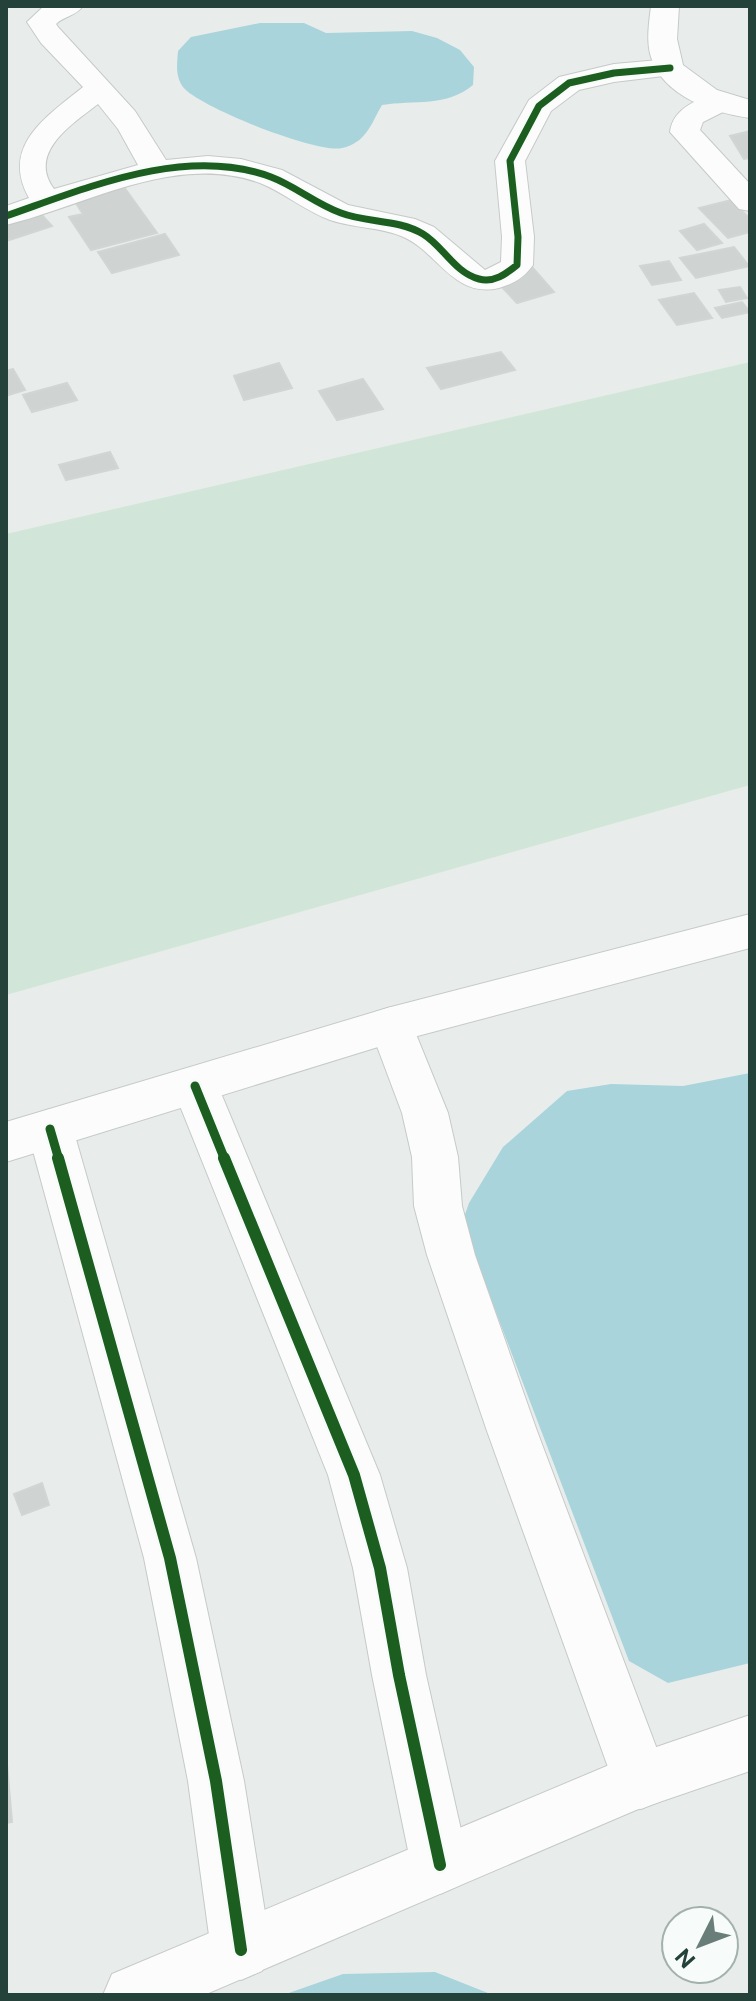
<svg xmlns="http://www.w3.org/2000/svg" width="756" height="2001" font-family="'Public Sans',sans-serif">
<rect width="100%" height="100%" fill="#e8edeb"/>
<polygon fill="#d1e6d8" points="750,362 750,785 6,995 6,534"/>
<g fill="#a9d4db">
<path d="M260 23H304L326 33 412 31 437 38 460 50 474 67 473 85C447 107 414 100 382 105 371 124 366 143 342 148 317 154 197 106 183 87 175 76 177 63 178 51L191 37Z"/>
<polygon points="750,1073 750,1663 668,1683 629,1661 462,1223 469,1203 503,1147 567,1091 611,1084 683,1086"/>
<polygon points="435,1972 493,1995 283,1995 343,1974"/>
</g>
<g fill="#cfd4d2" stroke="#d1d6d4" stroke-width="2">
<polygon points="750,131 750,158 744,159 730,136"/>
<polygon points="124,187 157,233 91,250 69,217 83,214 74,200"/>
<polygon points="731,200 750,219 750,232 728,238 699,208"/>
<polygon points="40,213 52,226 6,241 6,223"/>
<polygon points="704,224 722,243 697,250 680,231"/>
<polygon points="165,234 179,255 112,273 98,252"/>
<polygon points="734,247 749,266 696,278 680,258"/>
<polygon points="669,261 681,280 652,285 640,266"/>
<polygon points="532,267 554,292 517,303 496,281"/>
<polygon points="740,287 747,298 726,302 719,290"/>
<polygon points="694,293 712,318 677,325 659,300"/>
<polygon points="742,302 750,312 722,318 715,308"/>
<polygon points="501,352 515,370 441,389 427,368"/>
<polygon points="279,363 292,388 244,400 234,376"/>
<polygon points="13,369 25,390 6,396 6,371"/>
<polygon points="363,379 383,409 337,420 319,391"/>
<polygon points="67,383 77,400 32,412 23,395"/>
<polygon points="110,452 118,468 66,480 59,465"/>
<polygon points="42,1483 49,1505 22,1515 14,1494"/>
<polygon points="6,1753 12,1822 6,1823"/>
</g>
<g fill="none" stroke-linecap="round" stroke-linejoin="round">
<g stroke="#c5cac8" stroke-width="2">
<g id="minor">
<path d="M44 6H83C76 16 64 16 56 24L58 27 135 111 166 160 208 156 241 159 282 170 348 205 415 219 434 227 485 270 501 262 502 237 495 161 529 100 559 77 614 64 670 59 680 62 685 68 680 74 614 82 579 90 551 111 525 161 534 237 533 265C524 278 513 284 499 288 453 299 437 250 401 236 379 227 353 228 330 220 305 211 285 193 260 183 175 152 86 206 6 225V206L29 198C0 146 46 117 83 87L41 43 27 22ZM98 104 118 129 138 165 54 189C27 153 72 124 98 104Z"/>
<path d="M721 93 731 96 736 102 731 108 703 122 700 130 750 184V211L739 209 670 132C673 107 700 98 721 93Z"/>
<polygon points="391,1007 407,1012 448,1113 458,1157 462,1206 475,1255 537,1431 669,1781 661,1801 641,1809 621,1801 613,1781 487,1431 427,1255 414,1206 412,1157 402,1113 369,1025 375,1012"/>
<polygon points="195,1067 211,1073 218,1086 380,1475 407,1568 426,1675 469,1865 460,1885 440,1894 420,1885 411,1865 372,1675 353,1568 328,1475 172,1086 179,1073"/>
<polygon points="50,1109 66,1115 73,1129 196,1558 244,1781 271,1950 262,1971 241,1980 220,1971 211,1950 188,1781 144,1558 27,1129 34,1115"/>
</g>
</g>
<g stroke="#c5cac8" stroke-width="2">
<g id="tertiary">
<path d="M651 6H679L677 39 683 65 717 90 750 100V118C714 113 663 97 651 57 646 41 649 23 651 6Z"/>
<polygon points="750,914 750,948 391,1043 6,1162 6,1122 391,1007"/>
<polygon points="750,1715 750,1771 636,1810 204,1995 103,1995 112,1974 633,1755"/>
</g>
</g>
<use href="#minor" fill="#fcfcfc" fill-rule="evenodd"/>
<use href="#tertiary" fill="#fcfcfc" fill-rule="evenodd"/>
<g stroke="#f7fbf9" stroke-width="11">
<path id="cycleway-far2" d="M6 216C87 188 185 145 271 177 295 186 316 204 341 213 367 223 398 219 423 234 443 246 455 273 479 279 494 283 506 274 517 265L518 237 510 161 539 106 569 83 614 73 670 68"/>
</g>
<g stroke="#f7fbf9" stroke-width="14">
<g id="cycleway-far1">
<polyline points="195,1086 225,1160"/>
<polyline points="50,1129 59,1160"/>
</g>
</g>
<g stroke="#f7fbf9" stroke-width="17">
<g id="cycleway">
<polyline points="58,1158 170,1558 216,1781 241,1950"/>
<polyline points="224,1158 354,1475 380,1568 399,1675 440,1865"/>
</g>
</g>
<use href="#cycleway-far2" stroke="#1b5e20" stroke-width="7"/>
<use href="#cycleway-far1" stroke="#1b5e20" stroke-width="9"/>
<use href="#cycleway" stroke="#1b5e20" stroke-width="12"/>
</g>
<rect width="756" height="2001" fill="none" stroke="#24423a" stroke-width="16"/>
<g transform="translate(700 1945) rotate(228)"><circle r="38" fill="#f7fbf9" stroke="#a3b1ad" stroke-width="2"/>
<path d="M0-6L14 30L0 20L-14 30Z" fill="#697e78"/>
<text y="-12" font-size="22" font-weight="bold" text-anchor="middle" fill="#24423a">N</text>
</g>
</svg>
